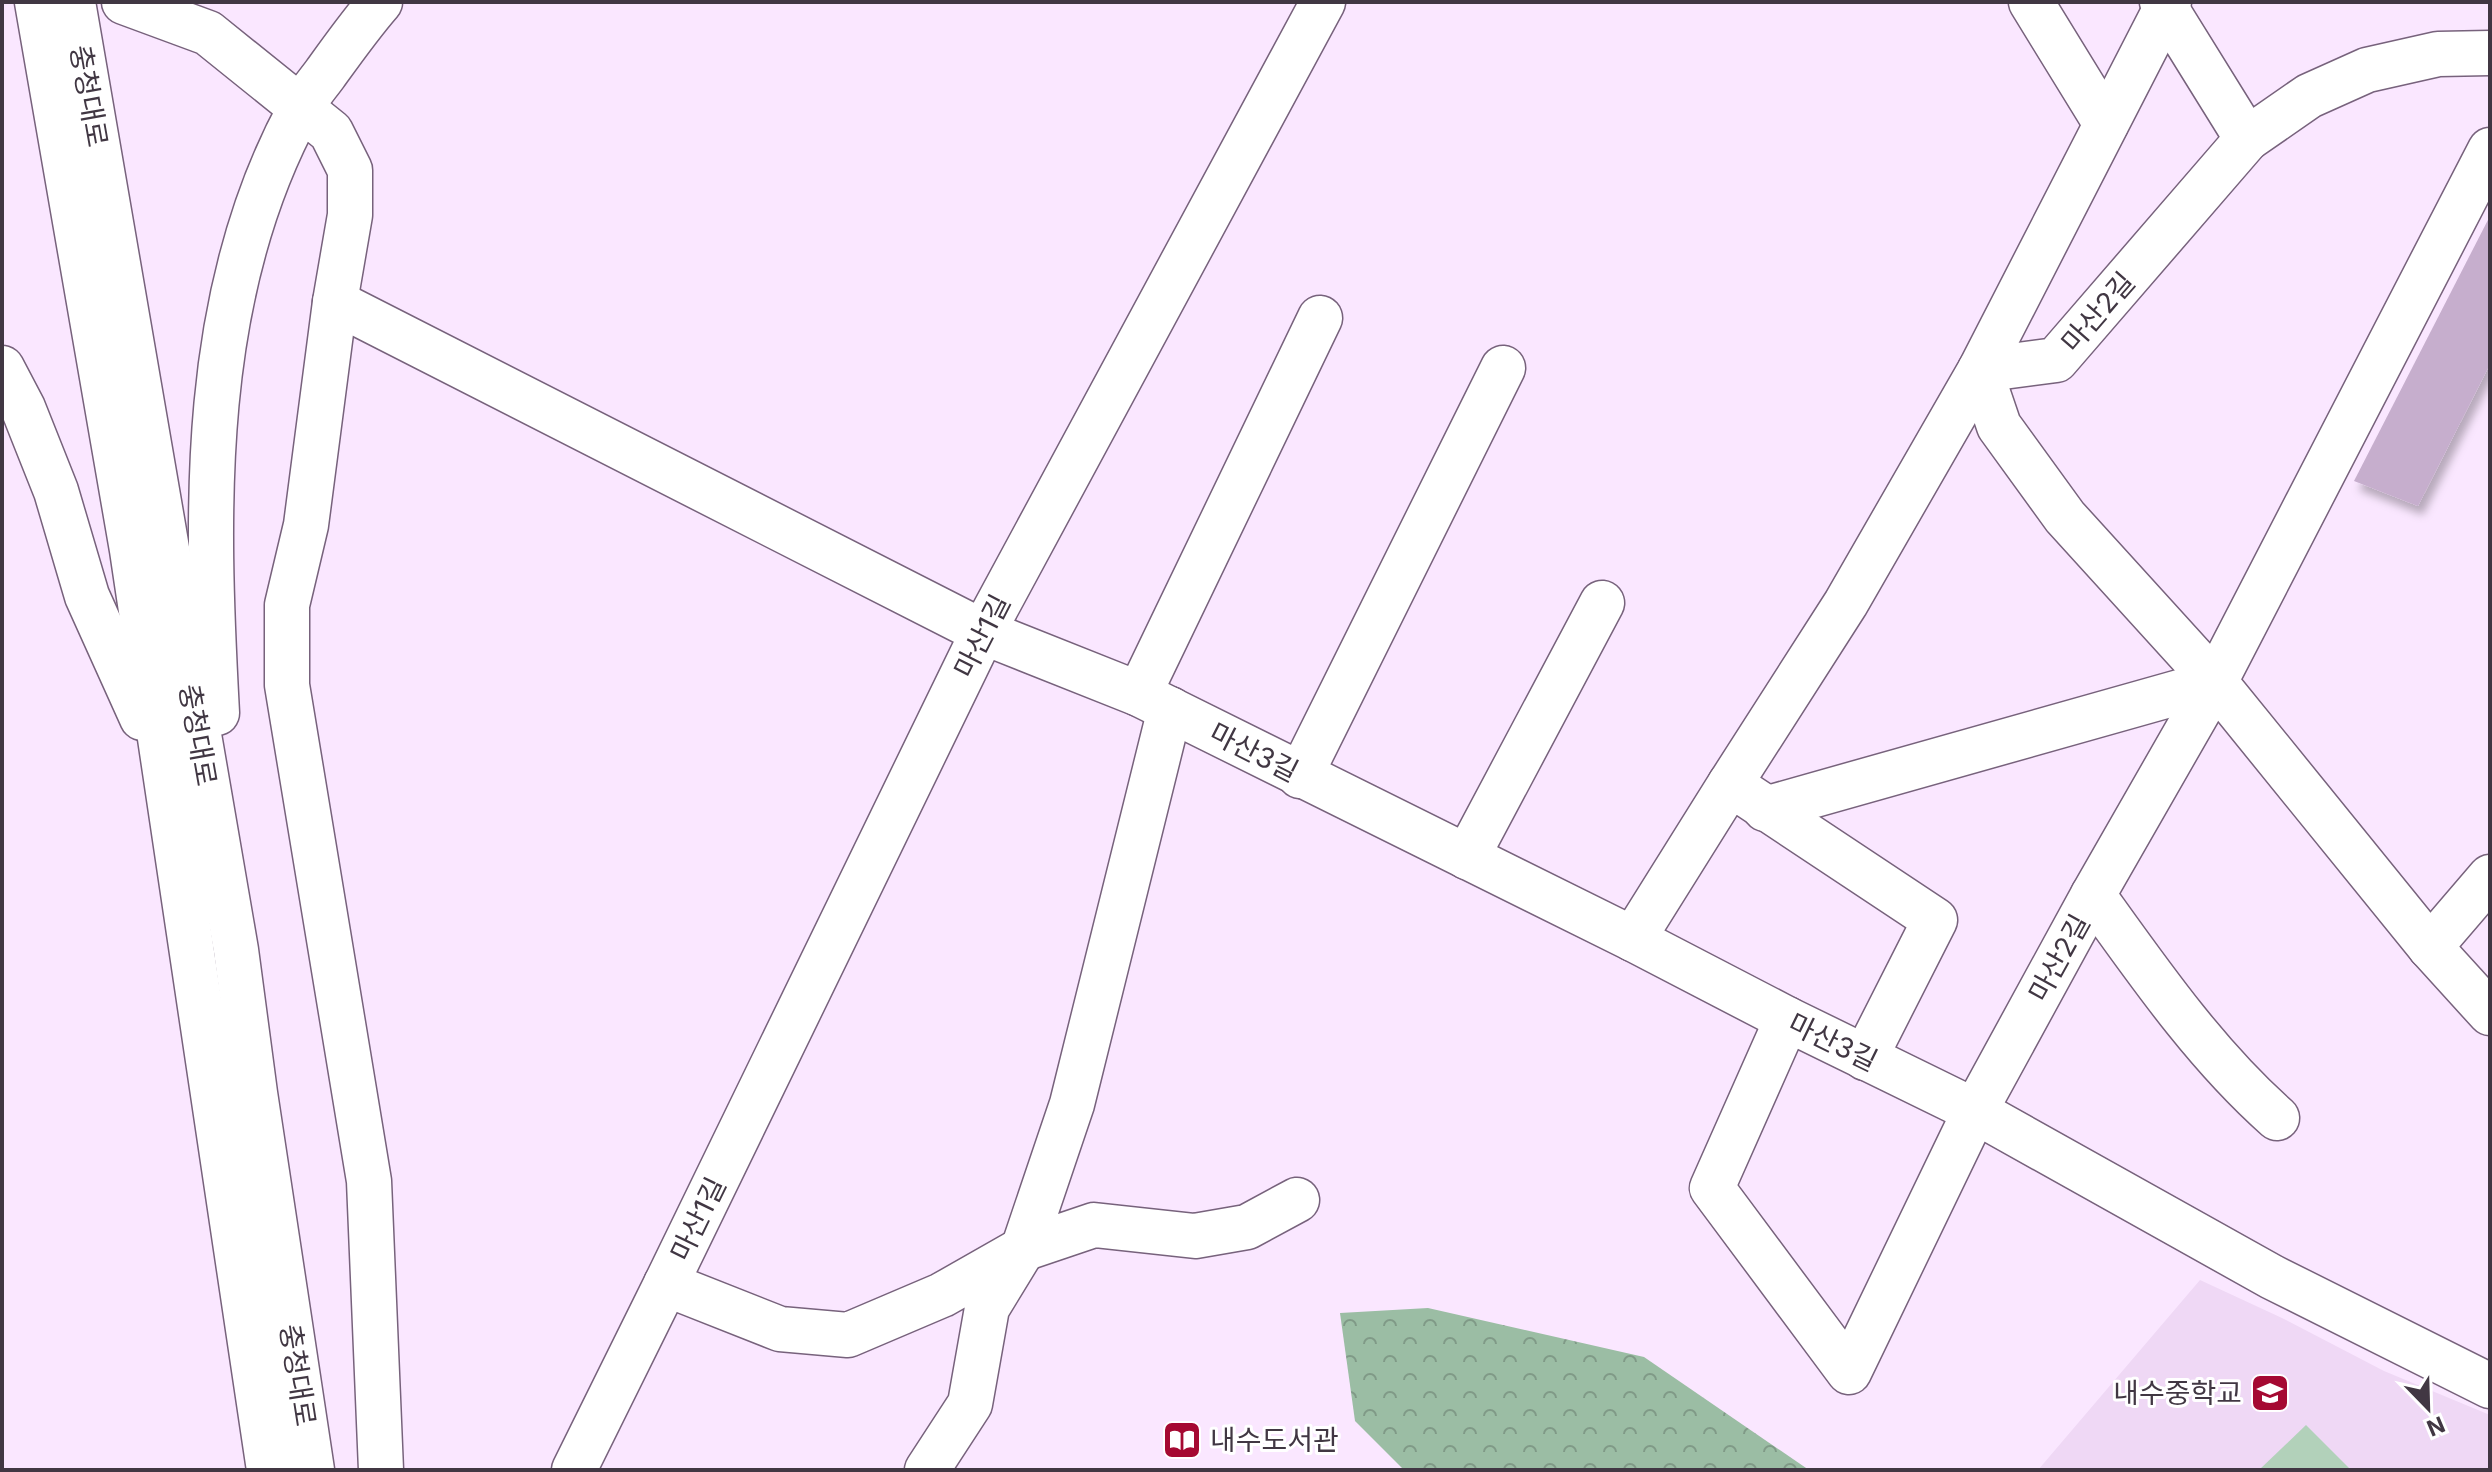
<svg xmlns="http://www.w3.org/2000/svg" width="2492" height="1472" font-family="Inter,'Noto Sans KR',sans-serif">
<defs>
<pattern id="forest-crowns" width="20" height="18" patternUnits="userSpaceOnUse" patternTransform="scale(2)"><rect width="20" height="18" fill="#9bbda4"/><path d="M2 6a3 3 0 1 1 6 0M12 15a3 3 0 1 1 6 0" fill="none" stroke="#809a87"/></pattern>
<filter id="shadow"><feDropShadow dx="5" dy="9" stdDeviation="4" flood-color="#0004"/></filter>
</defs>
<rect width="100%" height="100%" fill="#fae7ff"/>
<polygon fill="#efd8f5" points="2200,1280 2282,1318 2384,1371 2490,1415 2490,1470 2038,1470"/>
<polygon fill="#b2d1ba" points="2306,1425 2351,1470 2259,1470"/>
<polygon fill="url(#forest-crowns)" points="1428,1308 1644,1357 1809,1470 1404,1470 1355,1421 1340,1313"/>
<polygon fill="#c6aecd" filter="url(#shadow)" points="2490,216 2490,364 2418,506 2354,481"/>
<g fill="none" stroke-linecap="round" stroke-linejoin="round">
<g stroke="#77627c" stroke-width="47">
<g id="minor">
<polyline points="124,2 208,33 331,132 350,170 350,215 335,302 306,525 287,605 287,685 369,1181 381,1470"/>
<polyline points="2031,2 2106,124"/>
<polyline points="2162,2 2247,139 2056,360 1980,370 1999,426 2065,517 2215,682 2430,947 2490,1013"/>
<polyline points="2247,139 2309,96 2367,70 2438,54 2490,53"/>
<polyline points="335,302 983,632 1139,694 1633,939 1787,1019 1975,1111 2272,1277 2490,1386"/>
<polyline points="1139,694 1320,318"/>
<polyline points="1170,709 1072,1104 1023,1249 1094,1225 1195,1236 1247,1227 1297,1200"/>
<polyline points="1300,776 1503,368"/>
<polyline points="1730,784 1846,603 1980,370 2169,2"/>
<polyline points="1765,809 2215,682"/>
<polyline points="1467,857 1602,603"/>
<path d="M2093 895C2149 973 2205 1054 2277 1118"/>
<polyline points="1633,939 1730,784 1935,920 1865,1058"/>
<polyline points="2430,947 2490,877"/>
<polyline points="1787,1019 1712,1188 1849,1372 1975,1111 2093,895 2215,682 2490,150"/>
<polyline points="666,1284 780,1329 848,1335 942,1295 1023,1249 987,1308 970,1404 927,1470"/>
<polyline points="574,1470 666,1284 983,632 1323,2"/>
</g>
</g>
<g stroke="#77627c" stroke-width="47">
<g id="major">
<polyline points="37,2 132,550 269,1470"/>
<polyline points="73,2 236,950 255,1093 312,1470"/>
<polyline points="2,368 23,408 56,491 87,596 142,718"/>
<path d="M217 713C206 509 199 294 300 109 307 96 317 85 325 74 343 49 360 25 380 2"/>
</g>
</g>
<use href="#minor" stroke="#fff" stroke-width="44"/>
<use href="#major" stroke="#fff" stroke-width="44"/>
</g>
<defs>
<g id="school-square" transform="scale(2)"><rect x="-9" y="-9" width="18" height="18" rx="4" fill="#a50932" stroke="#fff"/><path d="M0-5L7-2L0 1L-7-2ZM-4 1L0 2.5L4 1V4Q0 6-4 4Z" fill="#fff"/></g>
<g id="library-square" transform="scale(2)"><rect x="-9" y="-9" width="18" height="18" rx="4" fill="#a50932" stroke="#fff"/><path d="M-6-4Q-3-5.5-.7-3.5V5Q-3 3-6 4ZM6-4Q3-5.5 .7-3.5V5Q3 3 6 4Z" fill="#fff"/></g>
</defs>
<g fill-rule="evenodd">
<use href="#school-square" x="2270" y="1393"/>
<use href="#library-square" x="1182" y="1440"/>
</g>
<g text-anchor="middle" stroke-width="6" stroke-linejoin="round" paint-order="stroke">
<g font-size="28" fill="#413743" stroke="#fff">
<text transform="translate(89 96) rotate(80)" y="10">충청대로</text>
<text transform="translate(2098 312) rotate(-49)" y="10">마산2길</text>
<text transform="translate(982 636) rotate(-63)" y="10">마산1길</text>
<text transform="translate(198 735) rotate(80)" y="10">충청대로</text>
<text transform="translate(1254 752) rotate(27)" y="10">마산3길</text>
<text transform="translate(2059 958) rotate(-61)" y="10">마산2길</text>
<text transform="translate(1833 1042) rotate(26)" y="10">마산3길</text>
<text transform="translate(698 1219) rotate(-64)" y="10">마산1길</text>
<text transform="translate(298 1375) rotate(81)" y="10">충청대로</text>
</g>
<g font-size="28" fill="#413743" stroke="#fff" text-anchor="end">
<text x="2242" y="1403">내수중학교</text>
<text x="1210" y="1450" text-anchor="start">내수도서관</text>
</g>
</g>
<rect width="2492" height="1472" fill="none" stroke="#413743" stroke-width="8"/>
<g transform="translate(2428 1408) rotate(157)" stroke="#ffffff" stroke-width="6" paint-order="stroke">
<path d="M0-6L14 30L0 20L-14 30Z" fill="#413743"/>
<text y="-12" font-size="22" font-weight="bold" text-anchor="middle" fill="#413743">N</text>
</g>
</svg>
